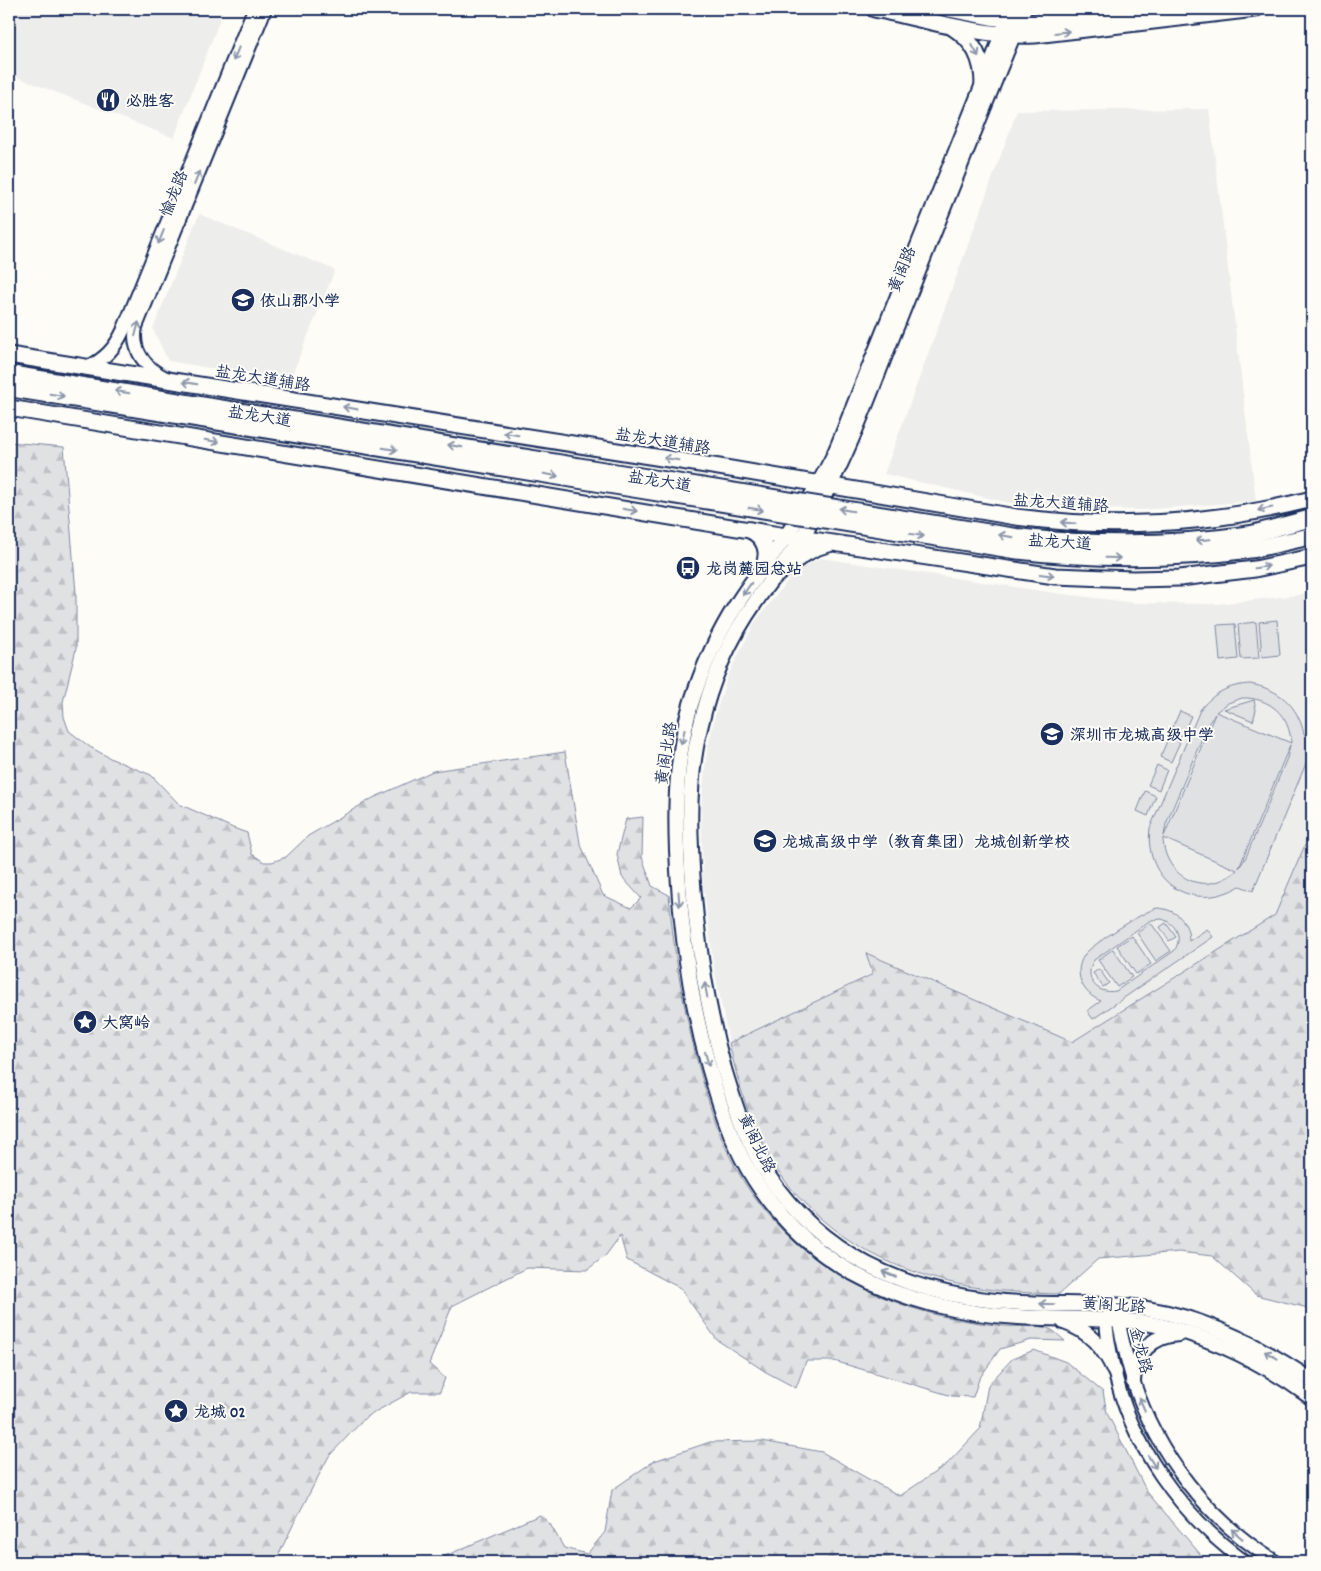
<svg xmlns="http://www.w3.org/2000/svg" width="1321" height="1571" font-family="Dekko,'LXGW WenKai TC',sans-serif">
<defs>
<pattern id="forest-firs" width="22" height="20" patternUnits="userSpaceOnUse" patternTransform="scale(1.25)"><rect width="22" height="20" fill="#e0e1e3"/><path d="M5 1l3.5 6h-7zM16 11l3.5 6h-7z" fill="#c0c1c5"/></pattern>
</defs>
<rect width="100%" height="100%" fill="#fdfcf7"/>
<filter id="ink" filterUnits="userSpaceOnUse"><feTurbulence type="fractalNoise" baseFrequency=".02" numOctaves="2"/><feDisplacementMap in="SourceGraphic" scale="10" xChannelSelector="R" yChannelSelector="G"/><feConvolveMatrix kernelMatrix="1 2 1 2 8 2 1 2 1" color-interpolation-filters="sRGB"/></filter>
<g filter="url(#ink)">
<g fill="#edeeec">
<polygon points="9,9 224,9 174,138 9,74"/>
<polygon points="1209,109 1256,501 1142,510 1032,508 884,474 1017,111"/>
<polygon points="199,214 335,270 289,382 168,361 153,329"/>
<polygon points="821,558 1056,593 1136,603 1217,604 1298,595 1312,591 1312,848 1305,845 1275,915 1072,1042 867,953 873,973 729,1043 713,963 703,882 701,808 707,750 716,712 728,675 755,622 796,570"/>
</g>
<g fill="#e0e1e3" stroke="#7e88a0" fill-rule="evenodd">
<polygon points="1277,620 1280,655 1262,657 1259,622"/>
<polygon points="1256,622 1259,658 1241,659 1238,624"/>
<polygon points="1235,624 1238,659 1220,661 1217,625"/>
<path d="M1250 684C1279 689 1298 705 1304 734L1312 737V749L1253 891 1240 886C1194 914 1143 883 1150 828L1200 710C1213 693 1229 685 1250 684ZM1242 698C1269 697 1290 715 1291 743L1216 712 1228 703ZM1215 714 1164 836 1166 824 1208 724ZM1290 745 1287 758 1246 857 1239 868ZM1163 839V838L1237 870C1207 898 1165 879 1163 839Z"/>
<polygon points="1254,700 1256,710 1253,721 1224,709"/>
<polygon points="1180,711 1191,716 1182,736 1171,731"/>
<polygon points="1169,737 1180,742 1171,762 1160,757"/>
<polygon points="1157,765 1167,770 1159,790 1148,785"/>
<polygon points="1145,791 1156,796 1148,816 1137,811"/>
<path d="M1157 908C1176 909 1189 921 1189 941L1207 929 1213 937 1093 1019 1087 1011 1101 1001C1082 994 1072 972 1085 954 1093 944 1144 911 1157 908ZM1162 919C1177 924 1183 938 1174 951L1116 991C1096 995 1083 977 1094 960L1148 922 1152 920Z"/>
<polygon points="1151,923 1171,951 1156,961 1137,933"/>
<polygon points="1166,923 1176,937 1169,941 1160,927"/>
<polygon points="1132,936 1151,964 1136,974 1117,946"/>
<polygon points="1113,949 1132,977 1117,987 1098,960"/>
<polygon points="1099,969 1109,983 1103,987 1093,973"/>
</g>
<g fill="url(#forest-firs)" stroke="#7e88a0">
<path d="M9 442 64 447 76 593V649L63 702 64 717 69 731 90 747 112 759 151 775 179 804 233 828 247 833 252 854 264 862H272L286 857 308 836 373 798 433 771 565 752 580 843 603 895 631 908 641 898 622 877 617 854 626 819 643 817 642 857 652 886 669 895C673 948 682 1000 695 1052 704 1087 714 1123 729 1155 767 1233 835 1284 916 1309 945 1318 975 1323 1005 1326 1018 1327 1034 1325 1047 1328 1053 1329 1060 1337 1065 1341L1031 1340 1000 1349 979 1379 973 1397 952 1396 834 1361H806L796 1388 766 1372 717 1340 680 1288 627 1260 620 1236 606 1255 587 1270 527 1268 452 1306 429 1364 445 1378 440 1392H411L366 1417 329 1456 296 1519 275 1562H9Z"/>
<path d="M1305 845 1312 848V1309L1256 1295 1212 1256 1179 1252 1098 1259 1059 1294C1030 1293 1001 1292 973 1287 889 1273 813 1231 769 1157 749 1122 738 1082 729 1043L873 974 866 953 1072 1042 1275 915Z"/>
<polygon points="1034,1350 1066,1362 1103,1392 1107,1413 1147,1492 1207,1562 431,1562 540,1515 550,1524 564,1548 587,1554 605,1532 612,1490 654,1461 710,1442 762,1441 822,1452 863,1476 900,1496 947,1464 980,1429 988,1385 1012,1359"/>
</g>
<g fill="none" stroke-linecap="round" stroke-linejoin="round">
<g stroke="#1b2f5e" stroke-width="16">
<g id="tertiary">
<path d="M88 367C105 359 115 348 123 331L254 9"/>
<path d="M166 378C146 368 131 351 136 327L265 9"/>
<path d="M1245 1562C1180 1514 1130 1445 1113 1365 1111 1356 1105 1326 1107 1319 1108 1315 1112 1310 1115 1306 1121 1331 1125 1356 1133 1380 1157 1455 1209 1521 1276 1562"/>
</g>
</g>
<g stroke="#1b2f5e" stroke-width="18">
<g id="secondary">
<path d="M1011 9 993 59C958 147 922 235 887 323 876 351 864 380 853 408 846 425 840 443 832 459 819 484 801 514 785 538 769 560 751 581 737 604 717 635 702 669 691 704 677 752 675 800 677 850 680 923 689 996 709 1067 719 1102 730 1138 748 1169 773 1212 809 1248 851 1272 901 1300 961 1314 1018 1317 1055 1319 1092 1318 1128 1321 1192 1326 1261 1360 1312 1398"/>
<path d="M1024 9C981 112 940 216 899 320 880 366 864 413 843 458 837 472 829 486 822 500 815 513 809 528 800 541 786 561 770 580 756 601 729 639 710 683 700 728 690 768 689 807 691 848 694 923 704 996 724 1069 734 1102 744 1134 761 1164 783 1202 815 1233 852 1256 902 1286 963 1300 1021 1303 1058 1305 1096 1303 1133 1307 1197 1314 1259 1345 1312 1381"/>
<path d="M1064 1322C1088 1330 1105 1348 1115 1372"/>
<path d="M1133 1381C1134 1354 1152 1335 1179 1334"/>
</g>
</g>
<g stroke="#1b2f5e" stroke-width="19">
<g id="primary">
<path d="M874 9C924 19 985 38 1035 35L1255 9"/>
<polyline points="949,9 990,17 1032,22 1141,9"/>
<path d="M952 27C974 41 983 59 983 85"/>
<path d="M9 355 719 467 1016 517C1115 530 1215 524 1312 499"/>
<polyline points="9,408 786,536 1055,576 1133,579 1180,578 1255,569 1312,557"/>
<path d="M750 530C765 538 770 552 763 567"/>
<path d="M771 579C789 566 807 548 829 544"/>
</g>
</g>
<g stroke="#1b2f5e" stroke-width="20">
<g id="trunk">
<polyline points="9,374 607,471"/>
<polyline points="9,388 605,484"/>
<polyline points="1252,534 1312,518"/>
<polyline points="1254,549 1312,536"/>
</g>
</g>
<use href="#tertiary" stroke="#fdfcf7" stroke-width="12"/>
<use href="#secondary" stroke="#fdfcf7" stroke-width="14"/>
<use href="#primary" stroke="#fdfcf7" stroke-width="15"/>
<use href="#trunk" stroke="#fdfcf7" stroke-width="16"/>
<g stroke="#1b2f5e" stroke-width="20" stroke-linecap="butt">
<g id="trunk-bridge">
<path d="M607 471 1016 537C1095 546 1173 546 1252 534"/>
<path d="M605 484 1014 550C1096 560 1172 560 1254 549"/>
</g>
</g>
<use href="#trunk-bridge" stroke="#fdfcf7" stroke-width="16"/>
</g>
<defs><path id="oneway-shaft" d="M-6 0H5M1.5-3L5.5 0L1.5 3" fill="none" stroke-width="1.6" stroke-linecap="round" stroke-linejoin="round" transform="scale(1.25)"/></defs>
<g stroke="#8c96aa">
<use href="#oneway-shaft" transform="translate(1062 32) rotate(-7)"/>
<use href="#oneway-shaft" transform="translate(975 50) rotate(61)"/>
<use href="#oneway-shaft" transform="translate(236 54) rotate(112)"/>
<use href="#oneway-shaft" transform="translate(197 178) rotate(-68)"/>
<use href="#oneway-shaft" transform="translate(161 237) rotate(112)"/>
<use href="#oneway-shaft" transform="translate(137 329) rotate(-75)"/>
<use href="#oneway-shaft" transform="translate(190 383) rotate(-171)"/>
<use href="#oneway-shaft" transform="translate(122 392) rotate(-171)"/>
<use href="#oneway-shaft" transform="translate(57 395) rotate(9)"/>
<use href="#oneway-shaft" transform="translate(350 408) rotate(-171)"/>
<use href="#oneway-shaft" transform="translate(511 434) rotate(-171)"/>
<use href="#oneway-shaft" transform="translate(212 441) rotate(9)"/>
<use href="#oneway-shaft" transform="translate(455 446) rotate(-171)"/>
<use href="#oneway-shaft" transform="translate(390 449) rotate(9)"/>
<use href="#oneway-shaft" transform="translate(671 459) rotate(-171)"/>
<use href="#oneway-shaft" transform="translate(551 475) rotate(9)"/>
<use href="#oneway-shaft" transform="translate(756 509) rotate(9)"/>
<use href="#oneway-shaft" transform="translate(1265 509) rotate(169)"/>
<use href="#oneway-shaft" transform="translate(630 510) rotate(9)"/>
<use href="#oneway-shaft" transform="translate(846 510) rotate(-171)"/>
<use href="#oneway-shaft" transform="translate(1068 523) rotate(-176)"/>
<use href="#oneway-shaft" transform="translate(917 535) rotate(9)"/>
<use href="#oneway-shaft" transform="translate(1006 536) rotate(-171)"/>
<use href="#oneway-shaft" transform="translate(1203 540) rotate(175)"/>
<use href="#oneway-shaft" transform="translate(1113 558) rotate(1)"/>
<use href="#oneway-shaft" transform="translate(1262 567) rotate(-10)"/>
<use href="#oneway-shaft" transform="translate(1047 575) rotate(7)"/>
<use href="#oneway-shaft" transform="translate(747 589) rotate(125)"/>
<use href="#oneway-shaft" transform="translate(683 737) rotate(102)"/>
<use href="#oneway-shaft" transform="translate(679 899) rotate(86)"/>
<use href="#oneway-shaft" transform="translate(706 990) rotate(-100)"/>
<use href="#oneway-shaft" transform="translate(707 1059) rotate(75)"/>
<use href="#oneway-shaft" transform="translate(889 1274) rotate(-157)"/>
<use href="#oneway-shaft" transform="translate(1047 1304) rotate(-178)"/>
<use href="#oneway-shaft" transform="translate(1271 1355) rotate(-151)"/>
<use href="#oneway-shaft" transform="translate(1142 1404) rotate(-113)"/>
<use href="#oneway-shaft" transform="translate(1152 1462) rotate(58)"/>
<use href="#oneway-shaft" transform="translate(1237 1534) rotate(-139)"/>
</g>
</g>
<defs>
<g id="restaurant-disc" transform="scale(1.25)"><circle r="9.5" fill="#1b2f5e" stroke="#fdfcf7"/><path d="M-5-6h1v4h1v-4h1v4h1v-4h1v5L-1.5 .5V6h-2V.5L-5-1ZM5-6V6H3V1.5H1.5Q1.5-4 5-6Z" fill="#fff"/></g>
<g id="school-disc" transform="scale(1.25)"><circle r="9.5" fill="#1b2f5e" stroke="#fdfcf7"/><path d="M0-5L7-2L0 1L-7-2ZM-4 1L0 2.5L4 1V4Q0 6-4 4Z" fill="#fff"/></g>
<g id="bus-disc" transform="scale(1.25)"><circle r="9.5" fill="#1b2f5e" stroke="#fdfcf7"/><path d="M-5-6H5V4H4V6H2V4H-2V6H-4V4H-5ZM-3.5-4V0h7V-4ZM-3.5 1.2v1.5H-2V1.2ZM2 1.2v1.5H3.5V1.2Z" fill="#fff"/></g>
<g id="sight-disc" transform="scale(1.25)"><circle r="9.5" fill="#1b2f5e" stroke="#fdfcf7"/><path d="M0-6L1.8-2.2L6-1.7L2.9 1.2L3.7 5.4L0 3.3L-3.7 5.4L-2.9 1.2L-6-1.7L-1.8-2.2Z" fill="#fff"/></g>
</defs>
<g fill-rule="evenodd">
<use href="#restaurant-disc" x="108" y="100"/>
<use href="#school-disc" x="243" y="300"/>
<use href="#bus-disc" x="688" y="568"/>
<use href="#school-disc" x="1052" y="734"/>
<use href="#school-disc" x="765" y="841"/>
<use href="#sight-disc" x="85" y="1022"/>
<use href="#sight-disc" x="176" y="1411"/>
</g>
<g text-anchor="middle" stroke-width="4" stroke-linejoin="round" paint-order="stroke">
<g font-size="16" font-weight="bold" fill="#1b2f5e" stroke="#fdfcf7" text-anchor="start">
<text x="126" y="106">必胜客</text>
<text x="260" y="306">依山郡小学</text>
<text x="706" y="574">龙岗麓园总站</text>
<text x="1070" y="740">深圳市龙城高级中学</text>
<text x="782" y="847">龙城高级中学（教育集团）龙城创新学校</text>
<text x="102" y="1028">大窝岭</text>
<text x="194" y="1417">龙城 02</text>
</g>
<g font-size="16" fill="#1b2f5e" stroke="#fdfcf7">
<text transform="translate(173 193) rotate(-68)" y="6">愉龙路</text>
<text transform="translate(901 269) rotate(-68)" y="6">黄阁路</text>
<text transform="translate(263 377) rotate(9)" y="6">盐龙大道辅路</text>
<text transform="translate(260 415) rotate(9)" y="6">盐龙大道</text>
<text transform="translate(663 440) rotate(9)" y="6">盐龙大道辅路</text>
<text transform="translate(660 480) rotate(9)" y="6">盐龙大道</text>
<text transform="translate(1061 502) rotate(4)" y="6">盐龙大道辅路</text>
<text transform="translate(1060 541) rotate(4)" y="6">盐龙大道</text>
<text transform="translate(665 753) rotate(-81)" y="6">黄阁北路</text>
<text transform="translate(758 1143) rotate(64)" y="6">黄阁北路</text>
<text transform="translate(1114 1304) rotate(4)" y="6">黄阁北路</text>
<text transform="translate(1142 1350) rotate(76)" y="6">金龙路</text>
</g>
</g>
<rect width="1321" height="1571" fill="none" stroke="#fdfcf7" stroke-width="30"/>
<rect x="15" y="15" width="1291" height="1541" fill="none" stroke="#1b2f5e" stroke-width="2" filter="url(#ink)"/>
</svg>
